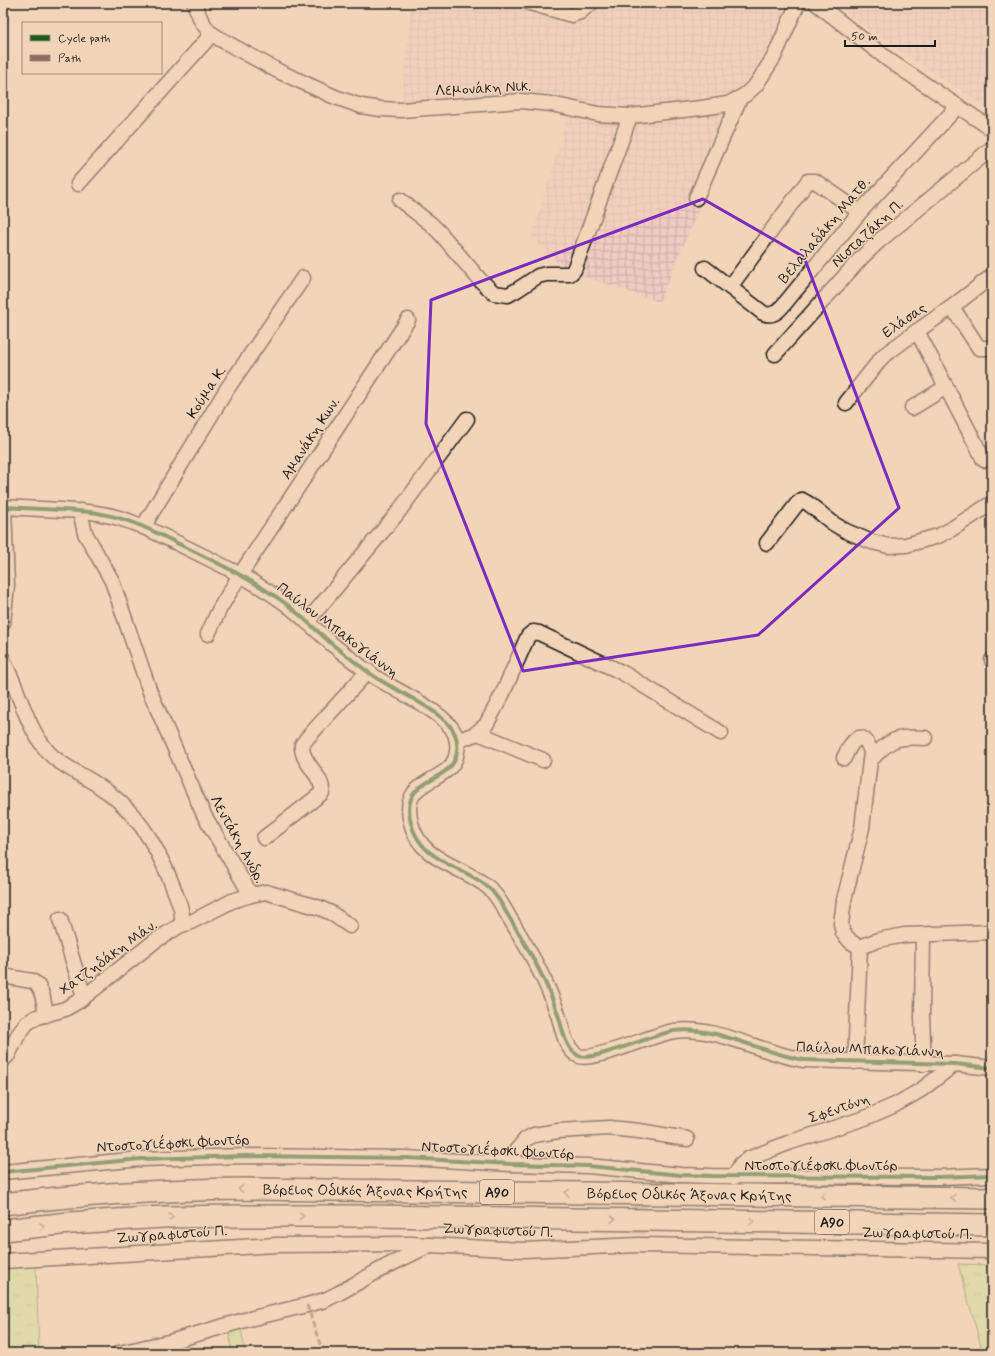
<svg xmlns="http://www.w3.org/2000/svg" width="995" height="1356" font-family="Mynerve,sans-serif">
<defs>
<pattern id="industrial-grid" width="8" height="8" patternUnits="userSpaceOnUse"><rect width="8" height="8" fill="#efcbc2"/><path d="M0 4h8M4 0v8" fill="none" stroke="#ccaea6"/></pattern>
<pattern id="grass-tufts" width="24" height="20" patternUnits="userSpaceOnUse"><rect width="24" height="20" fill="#c9e197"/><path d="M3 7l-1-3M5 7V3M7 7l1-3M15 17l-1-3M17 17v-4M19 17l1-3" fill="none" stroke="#acc082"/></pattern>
</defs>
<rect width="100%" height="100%" fill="#f2d4b8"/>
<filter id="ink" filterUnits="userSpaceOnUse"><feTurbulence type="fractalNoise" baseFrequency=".025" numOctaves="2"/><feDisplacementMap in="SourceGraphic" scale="8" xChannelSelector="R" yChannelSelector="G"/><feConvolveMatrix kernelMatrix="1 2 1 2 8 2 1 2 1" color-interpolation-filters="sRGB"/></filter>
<g filter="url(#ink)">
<g fill="url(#industrial-grid)">
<polygon points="411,3 510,3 556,19 573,19 582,17 600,3 794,3 743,107 659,302 566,270 532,237 572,103 402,103"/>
<polygon points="835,3 992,3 992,112 865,27"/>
</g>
<g fill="url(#grass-tufts)" stroke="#727e5a">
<polygon points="958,1264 992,1265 992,1353 983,1353"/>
<polygon points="36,1266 39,1353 3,1349 3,1267"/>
<polygon points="241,1329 245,1353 232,1353 229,1332"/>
</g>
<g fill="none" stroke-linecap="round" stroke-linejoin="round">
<polyline stroke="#c7af99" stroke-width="14" stroke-dasharray="14 7" stroke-linecap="butt" points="639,1234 640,1182"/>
<g stroke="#1c1c1c" stroke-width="17">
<g id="minor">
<polyline points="194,3 201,20 209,32 220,39 278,71 335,97 361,106 381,109 401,110 521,101 551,104 598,114 630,116 701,108 728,104 745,95 756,85 763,74 774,57 798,3"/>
<polyline points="530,3 572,15 580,12 591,3"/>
<polyline points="816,3 890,61 992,129"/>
<polyline points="78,184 212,34"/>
<polyline points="696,198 740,98"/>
<polyline points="400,200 431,224 441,234 480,280 494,293 508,295 517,290 538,276 546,274 570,274 574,270 630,116"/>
<path d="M705 268 763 313C774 318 780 309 786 302L860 212 958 106"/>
<polyline points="730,287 808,181 815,181 860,212"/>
<polyline points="952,307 979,348 992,348"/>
<polyline points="917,331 984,460"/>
<polyline points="775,354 862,257 879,241 992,148"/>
<polyline points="846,403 883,356 917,331 952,307 992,276"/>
<polyline points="912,408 946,387"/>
<path d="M3 507C22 508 42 509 61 510 75 511 89 511 102 514 131 519 157 533 183 546 218 563 253 580 285 603 302 616 317 631 333 645 347 656 361 667 375 677 396 691 446 712 455 734 457 740 458 746 457 751 454 786 398 774 411 823 421 863 463 865 489 888 498 896 503 907 509 917 529 950 549 984 560 1021 563 1033 567 1051 579 1056 593 1062 654 1034 674 1031 716 1025 763 1054 804 1060L955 1064 992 1068"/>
<polyline points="80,511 85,533 112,581 150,692 204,815 251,895"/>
<polyline points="143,527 227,389 303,278"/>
<polyline points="767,543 797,504 802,500 809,504 834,524 846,531 872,542 889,546 906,545 938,536 950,530 992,503"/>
<polyline points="307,622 396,515 467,419"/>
<polyline points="3,623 7,585 4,507"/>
<polyline points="208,634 219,610 240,575 408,320"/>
<path d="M3 659C6 668 11 676 14 684 24 709 31 732 48 752 61 766 81 774 96 784 135 808 155 842 172 884 176 896 185 912 181 925L189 923 232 901 251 895 266 892 320 908 331 913 350 926"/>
<polyline points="992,661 992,660"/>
<polyline points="478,733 543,760"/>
<polyline points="457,741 475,734 486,725 502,695 528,636 533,632 539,633 623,673 721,733"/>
<path d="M844 758C851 742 862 725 871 752L862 828 844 900 841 924 843 933 851 942 860 947 855 1062"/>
<path d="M870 761C889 739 896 736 925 738"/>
<path d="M264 838 322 793C325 777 300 762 302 745L308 737 368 671"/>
<polyline points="60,919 84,997"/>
<polyline points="923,935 922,1017 924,1064"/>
<polyline points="860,947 878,940 905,935 992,932"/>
<path d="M3 976 32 981C43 986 44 1004 46 1015"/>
<polyline points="3,1060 8,1055 18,1035 27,1023 37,1017 65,1009 79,1001 155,941 181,925"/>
<polyline points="511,1164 515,1152 526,1139 534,1135 558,1131 609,1128 639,1131 687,1139"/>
<polyline points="3,1172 141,1159 246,1156 407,1158 511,1164 588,1166 681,1175 712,1176 938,1177 992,1175"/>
<polyline points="734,1177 741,1164 748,1159 788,1143 865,1118 895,1105 921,1090 955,1064"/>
<polyline points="3,1261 276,1245 411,1244 523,1250 639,1245 992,1251"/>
<polyline points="119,1353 173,1341 245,1320 307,1305 325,1300 339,1293 387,1266 430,1245"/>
</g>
</g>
<g stroke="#1c1c1c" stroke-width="24">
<g id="highway">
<path id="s1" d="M3 1204C83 1194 164 1190 245 1189L992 1198"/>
<polyline points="3,1230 70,1223 163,1217 243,1216 371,1216 992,1225"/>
</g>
</g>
<use href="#minor" stroke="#f2d4b8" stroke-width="14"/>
<use href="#highway" stroke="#f2d4b8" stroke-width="21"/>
<polyline stroke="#8d6e63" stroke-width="3" stroke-dasharray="6 3" stroke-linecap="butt" points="307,1305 323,1353"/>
<g stroke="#f2d4b8" stroke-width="6">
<g id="cycleway">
<path d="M3 507C22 508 42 509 61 510 75 511 89 511 102 514 131 519 157 533 183 546 218 563 253 580 285 603 302 616 317 631 333 645 347 656 361 667 375 677 396 691 446 712 455 734 457 740 458 746 457 751 454 786 398 774 411 823 421 863 463 865 489 888 498 896 503 907 509 917 529 950 549 984 560 1021 563 1033 567 1051 579 1056 593 1062 654 1034 674 1031 716 1025 763 1054 804 1060L955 1064 992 1068"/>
<polyline points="3,1172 141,1159 246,1156 407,1158 511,1164 588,1166 681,1175 712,1176 938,1177 992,1175"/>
</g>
</g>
<use href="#cycleway" stroke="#1b5e20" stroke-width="4"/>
</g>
<defs><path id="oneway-chevron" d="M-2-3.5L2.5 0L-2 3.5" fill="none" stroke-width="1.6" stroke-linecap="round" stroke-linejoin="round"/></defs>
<g stroke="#928172">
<use href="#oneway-chevron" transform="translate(241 1189) rotate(179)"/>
<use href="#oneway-chevron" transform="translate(567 1193) rotate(-179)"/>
<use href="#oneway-chevron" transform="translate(823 1196) rotate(-179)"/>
<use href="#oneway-chevron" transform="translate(953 1198) rotate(-179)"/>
<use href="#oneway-chevron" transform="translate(301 1216)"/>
<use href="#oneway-chevron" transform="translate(171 1217) rotate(-1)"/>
<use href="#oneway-chevron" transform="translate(613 1219) rotate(1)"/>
<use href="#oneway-chevron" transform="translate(752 1221) rotate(1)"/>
<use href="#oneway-chevron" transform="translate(42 1226) rotate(-5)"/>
</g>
</g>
<path d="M0 0H995V1356H0ZM703 199 804 257 899 508 758 635 523 671 426 424 431 300Z" fill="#f2d4b8" fill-opacity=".55" fill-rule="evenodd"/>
<path fill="none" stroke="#7b2cbf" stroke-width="3" stroke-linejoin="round" d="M703 199 804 257 899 508 758 635 523 671 426 424 431 300Z"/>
<g text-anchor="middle" stroke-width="3" stroke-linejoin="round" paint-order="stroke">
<g fill="#f2d4b8" stroke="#5c534b" stroke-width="1">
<rect x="480" y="1180" width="34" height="24" rx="3"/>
<rect x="815" y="1210" width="34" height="24" rx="3"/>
</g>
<g font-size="14" font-weight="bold" fill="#1c1c1c">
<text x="497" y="1197">Α90</text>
<text x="832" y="1227">Α90</text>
</g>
<g font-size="15" fill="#1c1c1c" stroke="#f2d4b8">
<text transform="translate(483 88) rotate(-3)" y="5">Λεμονάκη Νικ.</text>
<text transform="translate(824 230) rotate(-50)" y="5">Βελαλαδάκη Ματθ.</text>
<text transform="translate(867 233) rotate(-43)" y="5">Νισταζάκη Π.</text>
<text transform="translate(904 320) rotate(-35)" y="5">Ελάσας</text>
<text transform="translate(206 392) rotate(-57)" y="5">Κούμα Κ.</text>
<text transform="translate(310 438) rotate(-57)" y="5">Αμανάκη Κων.</text>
<text transform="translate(338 630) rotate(37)" y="5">Παύλου Μπακογιάννη</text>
<text transform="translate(238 839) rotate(61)" y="5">Λεντάκη Ανδρ.</text>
<text transform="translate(108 957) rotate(-36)" y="5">Χατζηδάκη Μάν.</text>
<text transform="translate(870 1049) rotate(2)" y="5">Παύλου Μπακογιάννη</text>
<text transform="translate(839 1108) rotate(-19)" y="5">Σφεντόνη</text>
<text transform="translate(173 1143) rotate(-3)" y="5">Ντοστογιέφσκι Φιοντόρ</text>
<text transform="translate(498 1150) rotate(3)" y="5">Ντοστογιέφσκι Φιοντόρ</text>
<text x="821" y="1170">Ντοστογιέφσκι Φιοντόρ</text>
<text dy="5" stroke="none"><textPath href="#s1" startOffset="363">Βόρειος Οδικός Άξονας Κρήτης</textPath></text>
<text dy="5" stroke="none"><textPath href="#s1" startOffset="687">Βόρειος Οδικός Άξονας Κρήτης</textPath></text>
<text transform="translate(498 1230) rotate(2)" y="5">Ζωγραφιστού Π.</text>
<text transform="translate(917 1233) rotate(1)" y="5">Ζωγραφιστού Π.</text>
<text transform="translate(172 1234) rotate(-4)" y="5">Ζωγραφιστού Π.</text>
</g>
</g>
<rect width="995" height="1356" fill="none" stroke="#f2d4b8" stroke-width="16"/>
<rect x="8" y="8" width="979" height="1340" fill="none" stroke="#1c1c1c" stroke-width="1.5" filter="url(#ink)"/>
<rect x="22" y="22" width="140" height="52" fill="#f2d4b8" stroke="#9c8a7a"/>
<rect x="30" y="35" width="20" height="6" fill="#1b5e20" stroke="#9c8a7a"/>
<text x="58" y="42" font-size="12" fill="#1c1c1c">Cycle path</text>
<rect x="30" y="55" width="20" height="6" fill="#8d6e63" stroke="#9c8a7a"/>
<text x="58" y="62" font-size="12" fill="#1c1c1c">Path</text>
<path d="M845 40v6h90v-6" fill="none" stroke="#1c1c1c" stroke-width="2"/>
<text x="851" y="40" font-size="12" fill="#1c1c1c" stroke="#f2d4b8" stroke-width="3" paint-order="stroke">50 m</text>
</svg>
